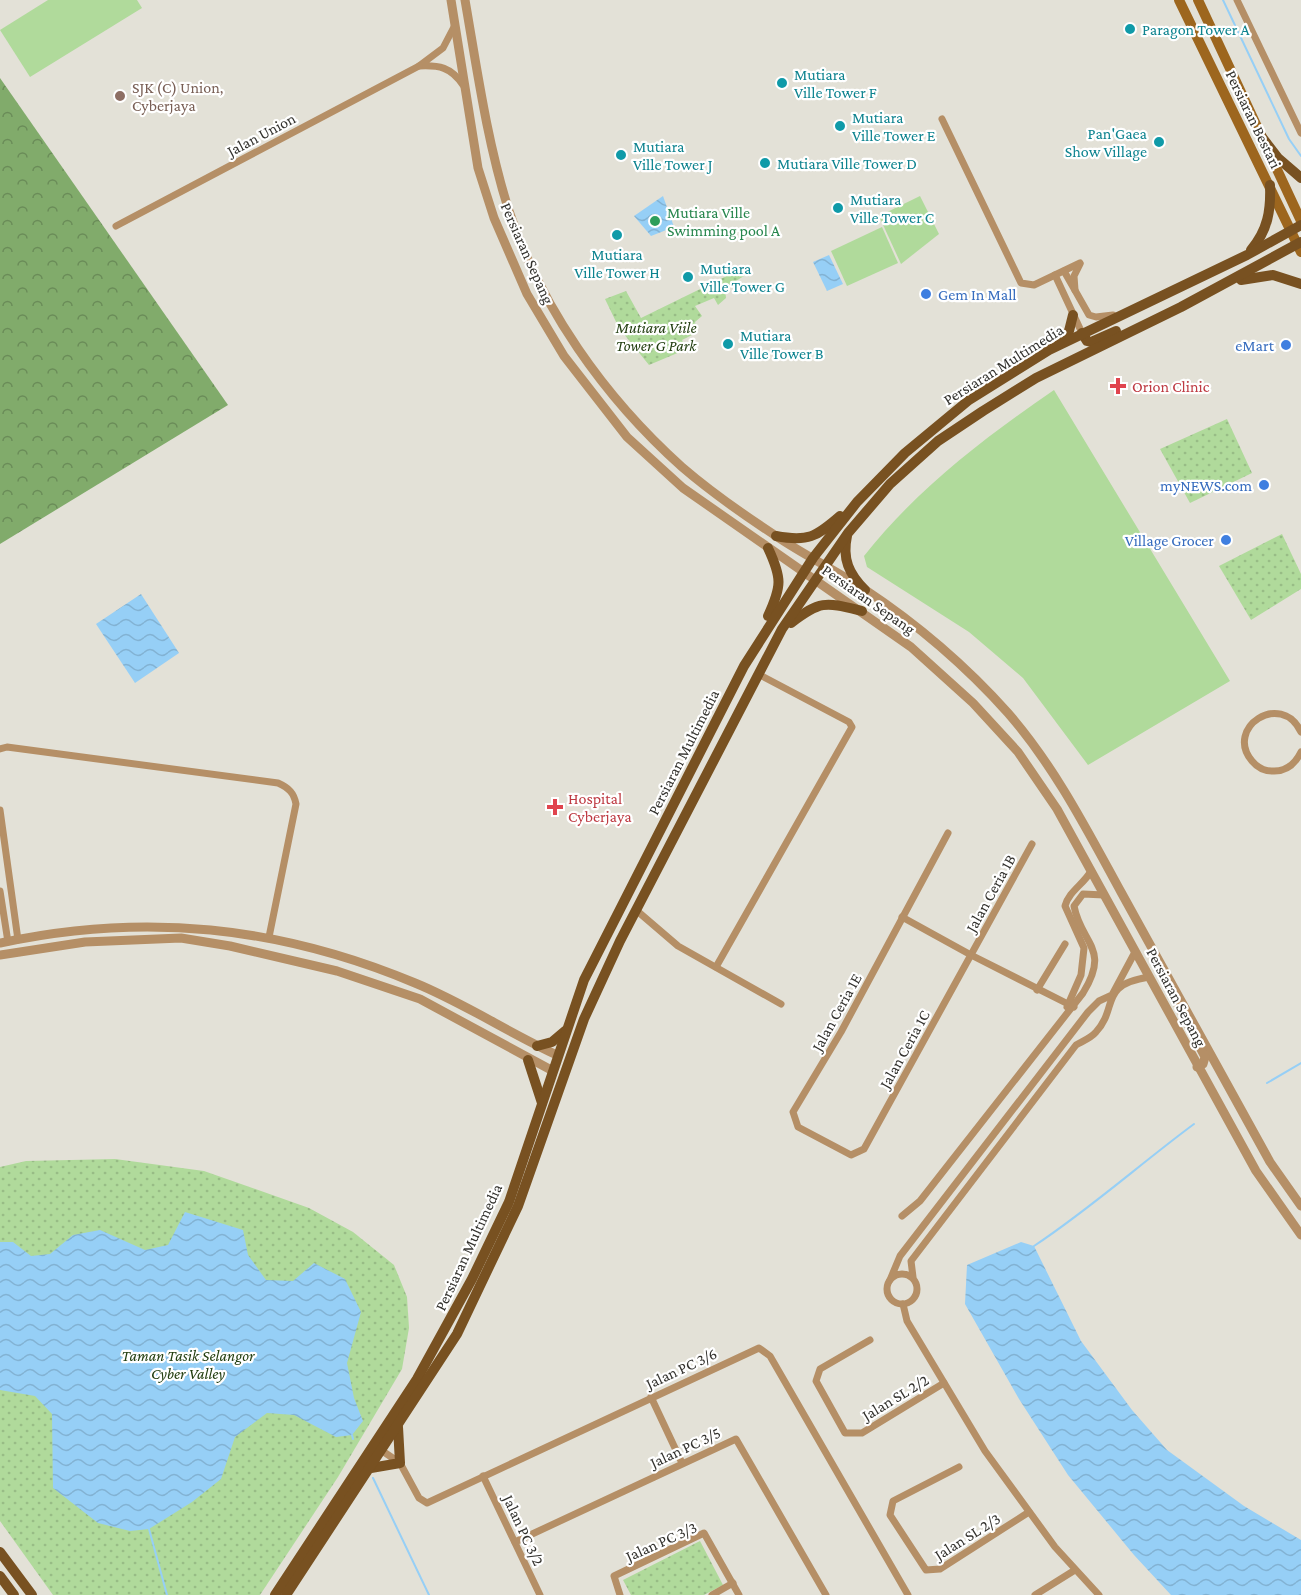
<svg xmlns="http://www.w3.org/2000/svg" width="1301" height="1595" font-family="'Crimson Pro',serif">
<defs>
<pattern id="forest-crowns" width="20" height="18" patternUnits="userSpaceOnUse" patternTransform="scale(1.5)"><rect width="20" height="18" fill="#81ab6b"/><path d="M2 6a3 3 0 1 1 6 0M12 15a3 3 0 1 1 6 0" fill="none" stroke="#6a8c58"/></pattern>
<pattern id="park-dots" width="8" height="8" patternUnits="userSpaceOnUse" patternTransform="scale(1.5)"><rect width="8" height="8" fill="#b0da9b"/><path d="M2 2h.1M6 6h.1" fill="none" stroke="#98bc86" stroke-width="1.8" stroke-linecap="round"/></pattern>
<pattern id="water-waves" width="16" height="10" patternUnits="userSpaceOnUse" patternTransform="scale(1.5)"><rect width="16" height="10" fill="#96cff6"/><path d="M0 5q4-4 8 0t8 0" fill="none" stroke="#82b2d3"/></pattern>
</defs>
<rect width="100%" height="100%" fill="#e3e1d7"/>
<g fill="#b0da9b">
<polygon points="48,0 137,0 142,8 30,77 0,30"/>
<polygon points="920,196 939,234 901,264 879,216"/>
<polygon points="882,227 898,263 847,286 831,251"/>
<path d="M1054 390 1230 681 1088 765 1023 678 969 632 867 567 864 556C917 489 984 438 1054 390Z"/>
</g>
<polygon fill="url(#forest-crowns)" points="0,78 228,405 0,544"/>
<g fill="url(#park-dots)">
<polygon points="745,267 747,274 725,288 726,298 718,305 714,298 695,306 702,316 695,322 698,332 682,340 687,349 649,365 619,328 605,299 626,291 641,318"/>
<polygon points="1227,419 1252,473 1190,503 1160,449"/>
<polygon points="1282,534 1301,574 1301,589 1251,620 1219,566"/>
<polygon points="115,1159 204,1171 309,1208 353,1232 394,1265 407,1297 409,1328 402,1369 338,1477 260,1595 53,1595 0,1521 0,1167 26,1161"/>
<polygon points="700,1541 723,1585 704,1595 631,1595 623,1580"/>
</g>
<g fill="url(#water-waves)">
<polygon points="663,196 674,227 651,236 634,216"/>
<polygon points="829,255 843,284 827,291 813,262"/>
<polygon points="141,594 179,653 135,683 96,624"/>
<polygon points="185,1212 243,1230 248,1255 266,1280 293,1281 314,1263 345,1279 361,1312 347,1363 354,1398 363,1421 352,1435 336,1437 294,1415 267,1413 235,1437 221,1479 192,1502 149,1529 130,1531 98,1523 53,1488 52,1414 35,1396 0,1390 0,1242 13,1242 31,1256 50,1254 73,1235 100,1230 145,1250 168,1245"/>
<polygon points="1021,1242 1034,1246 1081,1341 1132,1410 1167,1450 1244,1506 1301,1540 1301,1595 1171,1595 1134,1555 1068,1475 1019,1399 965,1304 967,1265"/>
</g>
<g fill="none" stroke-linecap="round" stroke-linejoin="round">
<g stroke="#96cff6" stroke-width="2">
<polyline points="1223,0 1289,139 1301,156"/>
<polyline points="1267,1083 1301,1063"/>
<path d="M1034 1246C1090 1209 1140 1164 1194 1124"/>
<polyline points="352,1435 353,1439"/>
<polyline points="373,1478 429,1595"/>
<polyline points="149,1529 167,1595"/>
</g>
<g stroke="#b58f66" stroke-width="7">
<polyline points="1237,0 1301,133"/>
<path d="M455 25 443 48 419 66C439 65 451 67 463 85"/>
<polyline points="942,119 1021,283 1034,285 1080,263"/>
<polyline points="116,226 419,66"/>
<polyline points="1064,271 1089,315 1096,317 1113,315"/>
<polyline points="1055,275 1082,333"/>
<polyline points="1075,290 1074,276 1080,264"/>
<path d="M1301 732C1281 690 1224 728 1252 761 1257 767 1264 771 1272 771 1286 772 1295 764 1301 752"/>
<path d="M0 749 7 747 278 783C289 788 294 793 296 804L269 937"/>
<polyline points="0,810 18,940"/>
<polyline points="948,833 841,1032 793,1112 798,1127 851,1155 864,1149 1032,844"/>
<polyline points="0,891 8,942"/>
<polyline points="636,910 678,946 781,1004"/>
<polyline points="902,917 971,955 1074,1007"/>
<polyline points="716,967 852,727 849,722 758,674"/>
<polyline points="1037,990 1065,944"/>
<path d="M1067 1007 1081 975 1084 948 1065 906C1069 891 1084 884 1091 871"/>
<path d="M902 1216 920 1201 1083 993C1111 948 1081 944 1074 906L1083 894 1104 895"/>
<circle cx="902" cy="1289" r="15"/>
<path d="M913 1277 911 1261 1076 1045C1083 1041 1091 1038 1096 1032 1119 1007 1098 985 1149 977"/>
<polyline points="890,1280 900,1256 1088,1012 1099,1001 1112,995 1135,952"/>
<polyline points="903,1304 907,1321 985,1451 1055,1547 1099,1595"/>
<polyline points="870,1340 820,1369 816,1381 845,1433 862,1433 944,1383"/>
<polyline points="651,1397 682,1463"/>
<polyline points="378,1448 400,1463 419,1498 427,1503 759,1348 770,1356 908,1595"/>
<polyline points="959,1467 893,1501 890,1515 926,1570 940,1569 1029,1512"/>
<polyline points="483,1476 540,1595"/>
<polyline points="515,1542 736,1439 826,1595"/>
<polyline points="620,1595 614,1576 704,1533 739,1595"/>
<polyline points="712,1595 733,1583"/>
<polyline points="1035,1595 1075,1570"/>
</g>
<g stroke="#b58f66" stroke-width="9">
<polyline points="451,0 478,168 494,218 527,294 564,356 627,437 683,488 911,647 973,703 1018,752 1057,809 1256,1171 1301,1235"/>
<path d="M465 0C477 69 487 141 508 208 540 307 605 398 682 467 711 492 744 515 776 536 804 555 835 570 864 589 917 624 966 666 1008 713 1055 767 1087 830 1121 892 1171 982 1220 1072 1270 1162L1301 1206"/>
<path d="M0 943C144 912 279 926 415 983 464 1003 509 1033 557 1055"/>
<polyline points="0,955 85,942 181,938 230,946 337,971 420,999 553,1071"/>
<polyline points="1177,1003 1205,1057 1203,1064 1197,1067"/>
</g>
<g stroke="#9d661e" stroke-width="10">
<polyline points="1179,0 1301,252"/>
<polyline points="1198,0 1301,221"/>
</g>
<g stroke="#785121" stroke-width="10">
<polyline points="1258,132 1278,158 1301,178"/>
<path d="M1251 250C1268 230 1271 210 1270 185"/>
<polyline points="1241,280 1273,275 1301,284"/>
<polyline points="1082,333 1087,341 1091,342 1116,331"/>
<polyline points="1059,341 1069,331 1073,315"/>
<path d="M776 536C808 542 816 537 840 516"/>
<path d="M847 536C842 559 849 574 865 590"/>
<path d="M768 616C782 586 782 578 768 548"/>
<path d="M791 623C821 600 825 602 862 611"/>
<polyline points="537,1046 552,1042 565,1031"/>
<polyline points="528,1060 542,1103"/>
<polyline points="371,1468 400,1463 398,1427"/>
<polyline points="0,1552 32,1595"/>
<polyline points="0,1576 14,1595"/>
<polyline points="275,1595 417,1379 472,1279 509,1202 584,980 744,666 813,558 857,502 905,453 969,400 1049,350 1247,255 1301,225"/>
<polyline points="286,1595 457,1334 518,1206 584,1019 620,941 782,629 848,533 890,484 938,441 983,411 1036,378 1181,307 1301,242"/>
</g>
</g>
<g fill="#0f9aa8" stroke="#fff" stroke-width="2">
<circle cx="1130" cy="29" r="6"/>
<circle cx="782" cy="83" r="6"/>
<circle cx="840" cy="126" r="6"/>
<circle cx="1159" cy="142" r="6"/>
<circle cx="621" cy="155" r="6"/>
<circle cx="765" cy="163" r="6"/>
<circle cx="838" cy="208" r="6"/>
<circle cx="617" cy="235" r="6"/>
<circle cx="688" cy="277" r="6"/>
<circle cx="728" cy="344" r="6"/>
</g>
<circle fill="#8d6e63" stroke="#fff" stroke-width="2" cx="120" cy="96" r="6"/>
<circle fill="#2e9e5b" stroke="#fff" stroke-width="2" cx="655" cy="221" r="6"/>
<g fill="#3f7fe0" stroke="#fff" stroke-width="2">
<circle cx="926" cy="294" r="6"/>
<circle cx="1286" cy="345" r="6"/>
<circle cx="1264" cy="485" r="6"/>
<circle cx="1226" cy="540" r="6"/>
</g>
<g fill="#e0444e" stroke="#fff" stroke-width="2">
<path d="M1115 377h6v6h6v6h-6v6h-6v-6h-6v-6h6z"/>
<path d="M552 798h6v6h6v6h-6v6h-6v-6h-6v-6h6z"/>
</g>
<g text-anchor="middle" stroke-width="4.5" stroke-linejoin="round" paint-order="stroke">
<g font-size="16" fill="#0d838f" stroke="#fff" text-anchor="start">
<text x="1142" y="35">Paragon Tower A</text>
<text x="794" y="80">Mutiara<tspan x="794" dy="18">Ville Tower F</tspan></text>
<text x="852" y="123">Mutiara<tspan x="852" dy="18">Ville Tower E</tspan></text>
<text x="1147" y="139" text-anchor="end">Pan'Gaea<tspan x="1147" dy="18">Show Village</tspan></text>
<text x="633" y="152">Mutiara<tspan x="633" dy="18">Ville Tower J</tspan></text>
<text x="777" y="169">Mutiara Ville Tower D</text>
<text x="850" y="205">Mutiara<tspan x="850" dy="18">Ville Tower C</tspan></text>
<text x="617" y="260" text-anchor="middle">Mutiara<tspan x="617" dy="18">Ville Tower H</tspan></text>
<text x="700" y="274">Mutiara<tspan x="700" dy="18">Ville Tower G</tspan></text>
<text x="740" y="341">Mutiara<tspan x="740" dy="18">Ville Tower B</tspan></text>
</g>
<g font-size="16" fill="#785e54" stroke="#fff" text-anchor="start">
<text x="132" y="93">SJK (C) Union,<tspan x="132" dy="18">Cyberjaya</tspan></text>
</g>
<g font-size="16" fill="#33322e" stroke="#fff">
<text transform="translate(1254 119) rotate(64)" y="6">Persiaran Bestari</text>
<text transform="translate(261 134) rotate(-28)" y="6">Jalan Union</text>
<text transform="translate(528 253) rotate(66)" y="6">Persiaran Sepang</text>
<text transform="translate(1003 364) rotate(-32)" y="6">Persiaran Multimedia</text>
<text transform="translate(869 599) rotate(35)" y="6">Persiaran Sepang</text>
<text transform="translate(683 752) rotate(-63)" y="6">Persiaran Multimedia</text>
<text transform="translate(990 893) rotate(-61)" y="6">Jalan Ceria 1B</text>
<text transform="translate(1177 997) rotate(62)" y="6">Persiaran Sepang</text>
<text transform="translate(836 1012) rotate(-61)" y="6">Jalan Ceria 1E</text>
<text transform="translate(904 1049) rotate(-61)" y="6">Jalan Ceria 1C</text>
<text transform="translate(468 1247) rotate(-65)" y="6">Persiaran Multimedia</text>
<text transform="translate(681 1368) rotate(-25)" y="6">Jalan PC 3/6</text>
<text transform="translate(895 1397) rotate(-31)" y="6">Jalan SL 2/2</text>
<text transform="translate(685 1447) rotate(-25)" y="6">Jalan PC 3/5</text>
<text transform="translate(524 1530) rotate(65)" y="6">Jalan PC 3/2</text>
<text transform="translate(967 1536) rotate(-32)" y="6">Jalan SL 2/3</text>
<text transform="translate(661 1541) rotate(-24)" y="6">Jalan PC 3/3</text>
</g>
<g font-size="16" fill="#27864d" stroke="#fff" text-anchor="start">
<text x="667" y="218">Mutiara Ville<tspan x="667" dy="18">Swimming pool A</tspan></text>
</g>
<g font-size="16" fill="#366cbe" stroke="#fff" text-anchor="end">
<text x="938" y="300" text-anchor="start">Gem In Mall</text>
<text x="1274" y="351">eMart</text>
<text x="1252" y="491">myNEWS.com</text>
<text x="1214" y="546">Village Grocer</text>
</g>
<g font-size="16" font-style="italic" fill="#223e10" stroke="#fff">
<text x="656" y="333">Mutiara Viile<tspan x="656" dy="18">Tower G Park</tspan></text>
<text x="188" y="1361">Taman Tasik Selangor<tspan x="188" dy="18">Cyber Valley</tspan></text>
</g>
<g font-size="16" fill="#be3a42" stroke="#fff" text-anchor="start">
<text x="1132" y="392">Orion Clinic</text>
<text x="568" y="804">Hospital<tspan x="568" dy="18">Cyberjaya</tspan></text>
</g>
</g>
</svg>
